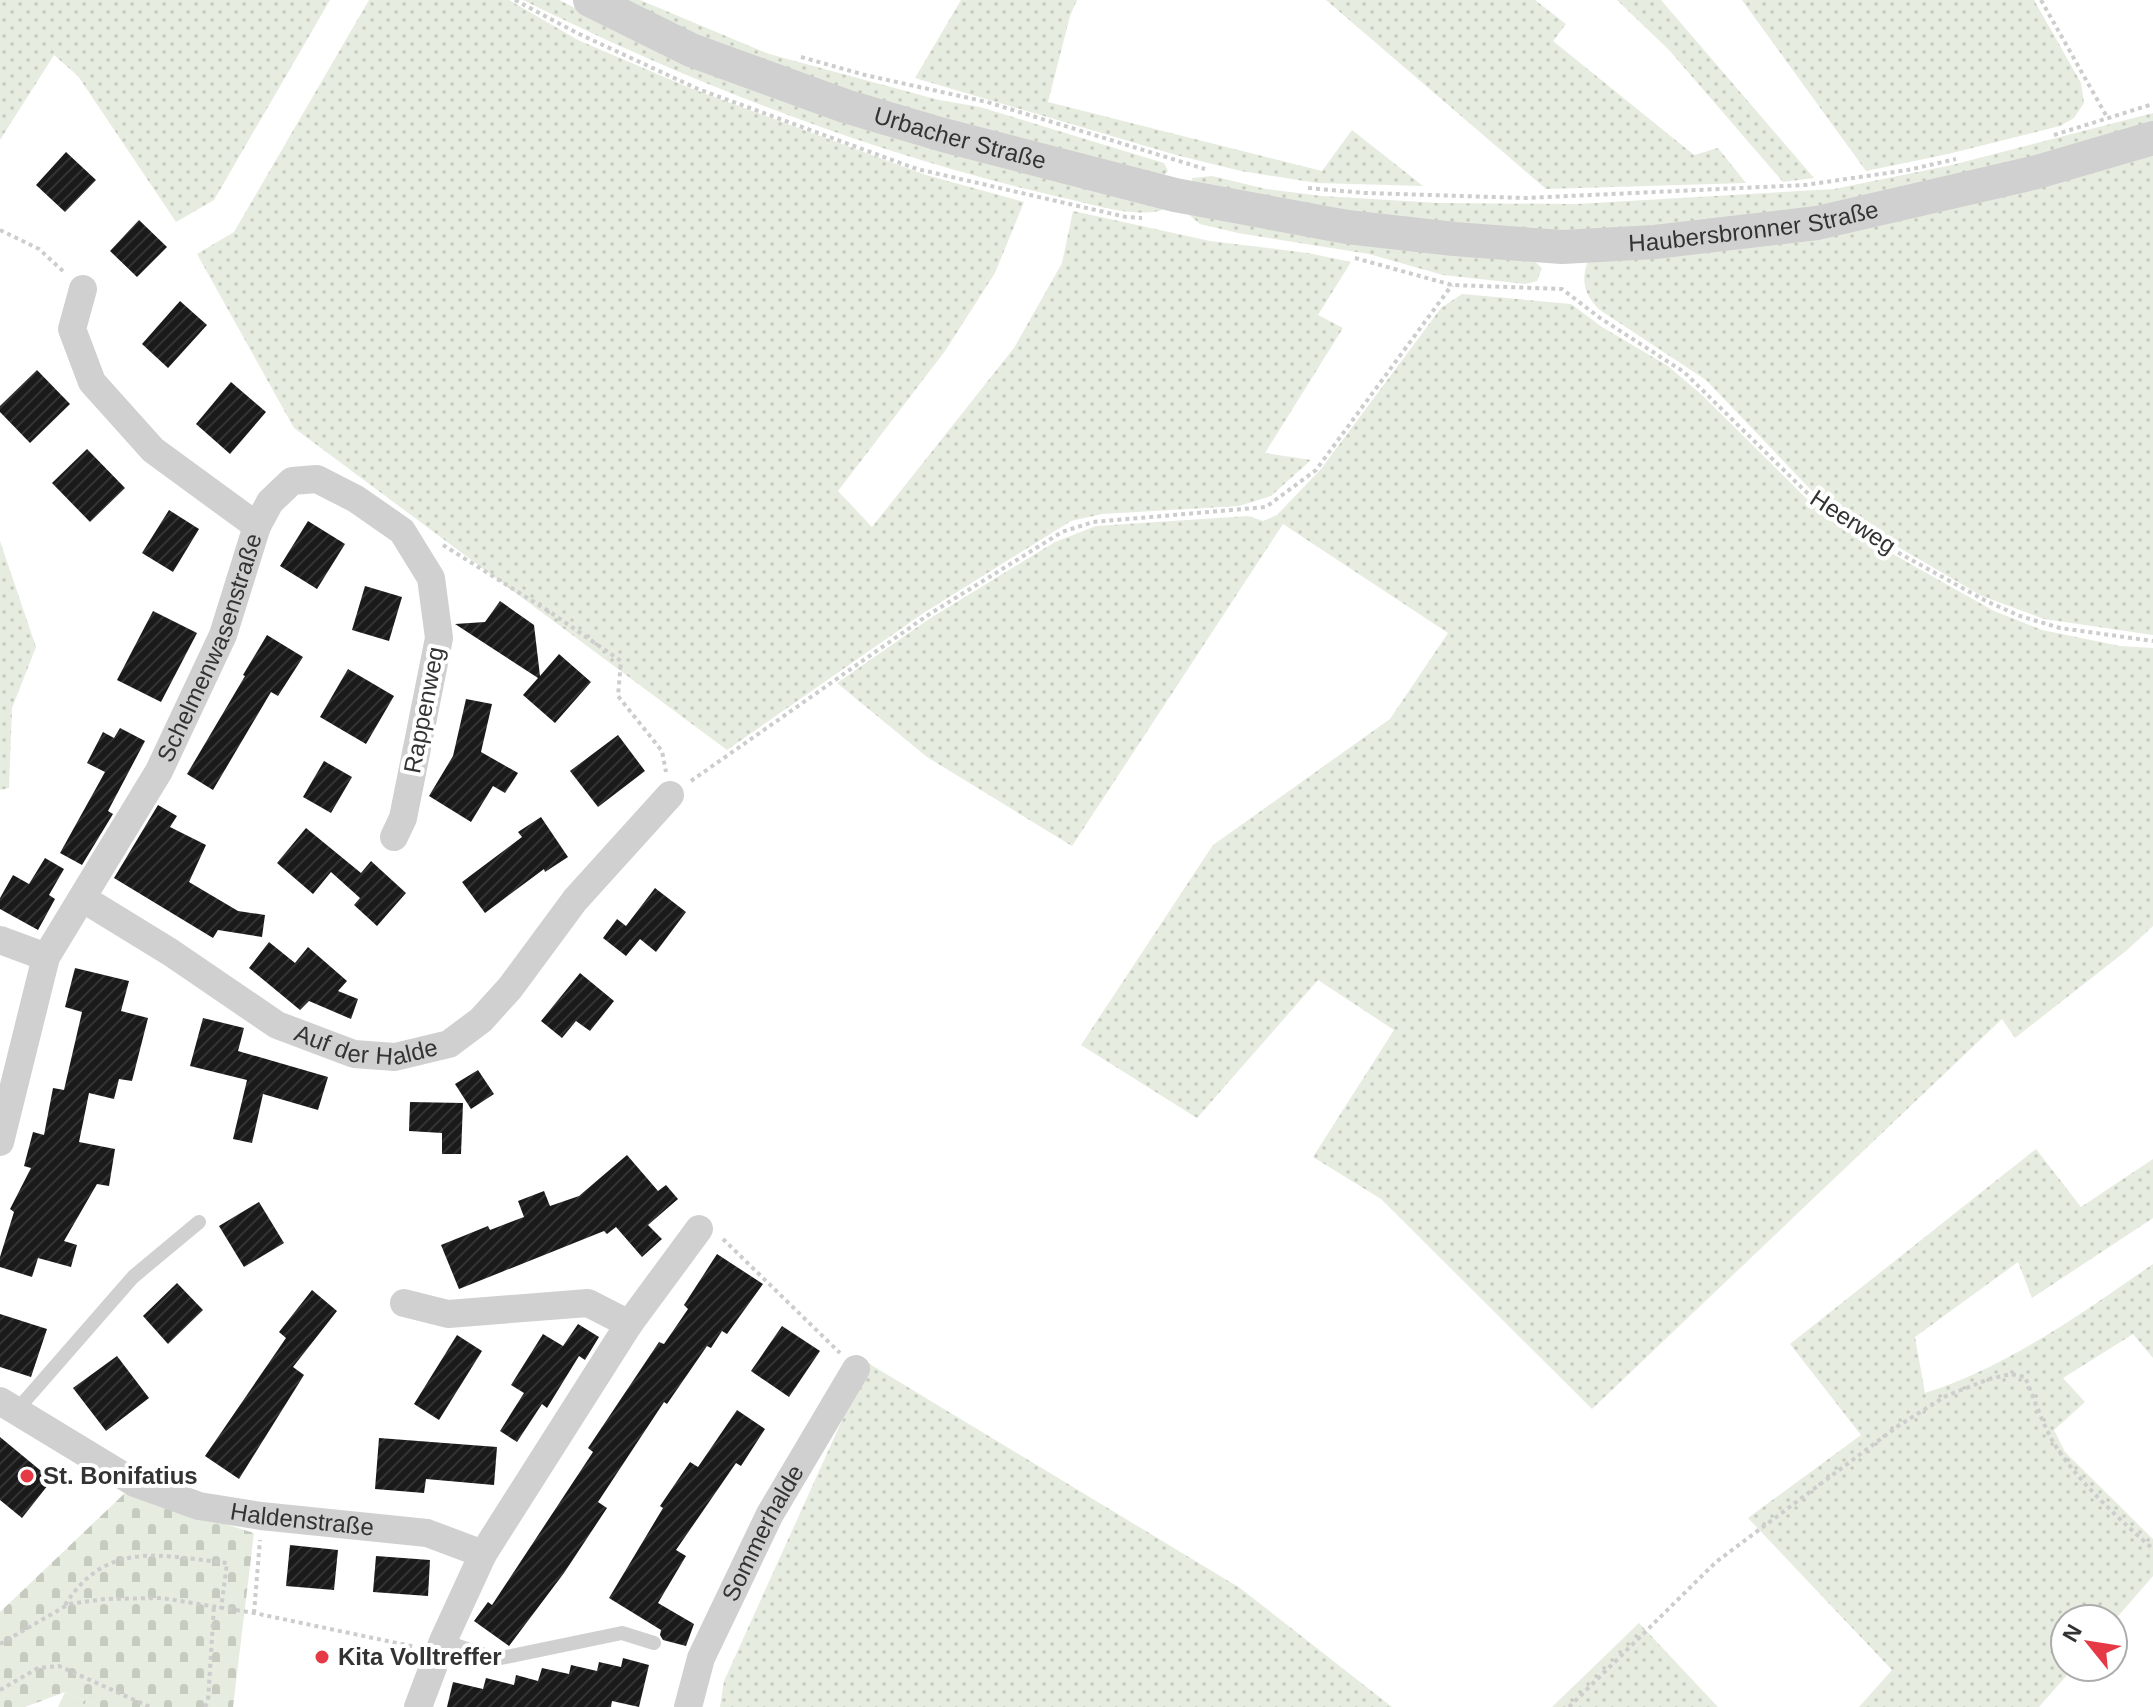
<svg xmlns="http://www.w3.org/2000/svg" width="2153" height="1707" font-family="Helvetica,sans-serif">
<defs>
<pattern id="grass-dots" width="8" height="8" patternUnits="userSpaceOnUse" patternTransform="scale(2)"><rect width="8" height="8" fill="#e6ecdf"/><path d="M2 2h.1M6 6h.1" fill="none" stroke="#c6cbc0" stroke-width="1.8" stroke-linecap="round"/></pattern>
<pattern id="cemetery-stones" width="16" height="16" patternUnits="userSpaceOnUse" patternTransform="scale(2)"><rect width="16" height="16" fill="#e6ecdf"/><path d="M2 7V4a2 2 0 0 1 4 0v3zM10 15v-3a2 2 0 0 1 4 0v3z" fill="#c6cbc0"/></pattern>
<pattern id="park-crowns" width="20" height="18" patternUnits="userSpaceOnUse" patternTransform="scale(2)"><rect width="20" height="18" fill="#e6ecdf"/><path d="M2 6a3 3 0 1 1 6 0M12 15a3 3 0 1 1 6 0" fill="none" stroke="#c6cbc0"/></pattern>
<pattern id="building-hatch" width="6" height="6" patternUnits="userSpaceOnUse" patternTransform="scale(2)"><rect width="6" height="6" fill="#1a1a1a"/><path d="M-1 1l2-2M0 6l6-6M5 7l2-2" fill="none" stroke="#333"/></pattern>
</defs>
<rect width="100%" height="100%" fill="#fff"/>
<g fill="url(#grass-dots)">
<polygon points="0,0 330,0 214,200 176,222 78,76 54,55 0,140"/>
<polygon points="369,0 509,0 578,40 690,88 926,175 1024,202 995,273 945,351 838,491 872,527 1014,348 1062,263 1073,211 1210,241 1308,253 1351,262 1318,315 1343,328 1265,453 1311,460 1271,496 1239,506 1102,514 1071,521 925,612 727,750 294,428 197,254 234,232"/>
<path d="M523 0H559L697 67 1162 201V210C1134 219 1085 202 1055 196 871 153 692 84 523 0Z"/>
<polygon points="613,0 640,0 769,54 939,100 980,107 1164,163 1168,171 1162,177 785,76"/>
<polygon points="961,0 1077,0 1070,16 1048,102 1322,171 1352,130 1423,186 1317,183 1241,171 1176,155 915,78"/>
<polygon points="1326,0 1535,0 1566,24 1553,41 1694,155 1718,148 1746,183 1546,189"/>
<polygon points="1617,0 1661,0 1814,178 1783,182 1669,50"/>
<polygon points="1742,0 2034,0 2081,83 2084,103 2074,118 2060,126 1948,154 1866,171"/>
<polygon points="2153,113 2153,123 1984,171 1826,209 1712,224 1569,233 1337,214 1192,183 1192,178 1212,176 1266,189 1322,196 1439,203 1576,204 1834,189 1952,165"/>
<path d="M2153 149V635L2044 619 1982 596 1857 523 1811 490 1706 380 1600 310C1585 296 1580 281 1588 261Z"/>
<polygon points="1188,214 1530,257 1542,268 1537,281 1525,284 1443,275 1369,254 1238,233 1200,224"/>
<polygon points="1462,294 1571,304 1602,327 1668,366 1702,395 1812,504 1836,522 1994,611 2042,630 2120,646 2153,648 2153,926 2126,951 2015,1038 2002,1019 1592,1409 1381,1199 1313,1157 1394,1030 1318,980 1197,1118 1081,1045 1213,845 1390,719 1448,633 1283,524 1072,846 927,757 837,683 929,619 1055,542 1096,526 1248,516 1263,521 1277,515 1321,469 1441,308"/>
<polygon points="0,541 36,647 12,708 9,788 0,790"/>
<path d="M2036 1149 2081 1207 2153 1159V1218L2032 1298 2018 1262 1915 1337 1925 1393C2008 1367 2082 1313 2153 1264V1358L2133 1334 2063 1378 2085 1402 2054 1430 2065 1452 2153 1539V1576L2113 1622V1619H2065V1667H2074L2039 1707H1859L1892 1670 1748 1518 1861 1435 1790 1344Z"/>
<polygon points="868,1363 1240,1588 1392,1707 720,1707 724,1681"/>
<polygon points="1639,1623 1718,1707 1552,1707"/>
</g>
<polygon fill="url(#cemetery-stones)" points="125,1493 254,1533 233,1707 100,1707 65,1692 25,1707 0,1707 0,1612"/>
<polygon fill="url(#park-crowns)" points="65,1692 100,1707 58,1707"/>
<g fill="url(#building-hatch)">
<polygon points="66,152 96,180 65,212 36,185"/>
<polygon points="139,220 167,247 137,277 110,251"/>
<polygon points="180,301 207,325 168,368 142,344"/>
<polygon points="37,370 70,404 30,443 0,412 0,406"/>
<polygon points="231,382 266,412 230,454 196,424"/>
<polygon points="87,449 125,488 90,522 52,483"/>
<polygon points="169,510 199,529 173,572 142,553"/>
<polygon points="308,521 345,544 317,589 280,566"/>
<polygon points="365,586 402,597 389,641 352,630"/>
<polygon points="500,601 534,625 540,676 559,654 591,682 555,723 523,695 538,678 455,624 485,622"/>
<polygon points="153,611 197,633 161,702 117,680"/>
<polygon points="267,635 303,657 278,696 271,692 213,790 187,774 245,676 243,675"/>
<polygon points="348,669 394,696 366,744 320,717"/>
<polygon points="466,699 492,704 481,752 518,773 505,793 493,786 471,822 429,796 453,756"/>
<polygon points="120,728 145,741 108,811 113,814 82,865 60,853 105,772 87,763 103,732 114,738"/>
<polygon points="618,735 645,771 598,807 570,771"/>
<polygon points="324,761 352,777 331,813 303,797"/>
<polygon points="158,805 177,816 170,827 206,845 189,882 238,911 265,915 262,937 218,930 213,938 114,878"/>
<polygon points="541,817 568,857 545,872 544,869 485,913 462,882 522,837 518,832"/>
<polygon points="306,828 361,873 371,861 406,893 377,926 354,905 360,898 331,872 313,894 277,863"/>
<polygon points="45,858 64,869 49,895 55,899 38,930 0,909 0,898 13,875 29,884"/>
<polygon points="655,888 686,912 656,952 640,939 626,956 603,938 617,919 626,926"/>
<polygon points="269,942 295,963 308,947 347,981 338,991 358,999 351,1019 309,1001 300,1010 249,968"/>
<polygon points="75,968 129,981 121,1011 148,1018 132,1081 119,1079 114,1099 89,1093 79,1142 115,1149 109,1186 97,1184 64,1241 77,1245 71,1267 38,1258 32,1277 0,1267 0,1257 14,1212 10,1209 31,1168 24,1166 33,1132 44,1135 53,1088 64,1090 82,1012 65,1007"/>
<polygon points="580,973 614,1001 590,1031 576,1021 562,1038 541,1021"/>
<polygon points="203,1018 244,1028 238,1051 328,1077 318,1110 263,1094 252,1143 233,1139 247,1080 190,1066"/>
<polygon points="478,1070 494,1094 471,1109 455,1084"/>
<polygon points="410,1102 463,1103 461,1154 442,1154 442,1133 409,1131"/>
<polygon points="627,1155 658,1191 666,1185 678,1199 648,1225 662,1239 642,1257 616,1227 607,1234 604,1231 459,1289 441,1245 488,1226 490,1230 524,1217 518,1201 544,1191 550,1206 579,1196"/>
<polygon points="259,1202 284,1243 244,1267 219,1226"/>
<polygon points="717,1254 763,1284 727,1334 722,1331 711,1348 707,1346 667,1404 664,1402 598,1502 607,1508 564,1573 509,1646 474,1621 488,1602 492,1605 593,1452 588,1448 659,1342 664,1344 688,1309 684,1305"/>
<polygon points="177,1283 203,1310 168,1344 143,1316"/>
<polygon points="312,1290 337,1311 293,1367 304,1375 239,1479 205,1456 286,1338 279,1332"/>
<polygon points="0,1314 47,1329 31,1377 0,1367"/>
<polygon points="578,1324 599,1337 585,1360 579,1356 547,1408 542,1404 517,1442 500,1431 524,1393 511,1385 543,1334 563,1346"/>
<polygon points="782,1326 820,1351 789,1397 751,1371"/>
<polygon points="457,1335 482,1351 439,1420 414,1404"/>
<polygon points="117,1356 149,1398 106,1431 73,1388"/>
<polygon points="737,1410 765,1429 741,1466 736,1463 676,1550 686,1556 658,1603 694,1624 686,1646 663,1640 660,1635 661,1630 609,1598 663,1508 660,1506 690,1462 698,1467"/>
<polygon points="0,1437 52,1480 22,1518 0,1500"/>
<polygon points="379,1438 497,1447 494,1485 426,1479 424,1493 375,1489"/>
<polygon points="290,1545 338,1550 334,1590 286,1586"/>
<polygon points="376,1556 430,1560 428,1596 373,1592"/>
<polygon points="623,1658 649,1665 639,1707 612,1701 611,1707 447,1707 453,1682 483,1689 486,1678 514,1685 516,1675 538,1681 542,1668 569,1674 571,1665 597,1671 599,1662 621,1667"/>
</g>
<g fill="none" stroke-linecap="round" stroke-linejoin="round">
<g stroke="#cdcdcd" stroke-width="4" stroke-dasharray="4 4" stroke-linecap="butt">
<polyline points="515,0 577,33 698,89 917,169 1126,217 1142,218"/>
<polyline points="2041,0 2107,117"/>
<polyline points="801,57 865,75 987,102 1205,169"/>
<polyline points="2054,135 2153,104"/>
<polyline points="1308,188 1365,193 1526,198 1805,185 1908,170 1956,159"/>
<polyline points="0,230 39,249 64,272"/>
<polyline points="1355,258 1452,285 1562,289 1600,318 1684,372 1805,491 1850,526 1986,601 2020,616 2060,628 2153,641"/>
<polyline points="443,545 550,612 621,661 618,696 662,751 666,772"/>
<polyline points="691,781 928,615 1062,532 1093,522 1266,507 1316,470 1452,285"/>
<polyline points="723,1239 840,1353"/>
<path d="M65 1605C107 1539 161 1556 227 1563L221 1609"/>
<polyline points="254,1613 260,1540"/>
<polyline points="0,1644 69,1604 105,1599 162,1598 254,1613 416,1647"/>
<polyline points="0,1690 38,1668 59,1666 150,1707"/>
<polyline points="205,1707 208,1701 214,1606"/>
<path d="M1569 1707 1716 1562 1898 1426 1946 1396 1989 1379 2011 1374 2025 1377C2034 1398 2041 1420 2052 1440 2074 1478 2120 1520 2153 1549"/>
</g>
<g stroke="#d0d0d0" stroke-width="14">
<polyline points="16,1411 133,1277 199,1222"/>
<polyline points="443,1641 496,1659 622,1633 654,1643"/>
</g>
<g stroke="#d0d0d0" stroke-width="28">
<polyline points="257,526 270,502 292,481 317,479 356,499 402,531 431,578 439,638 403,818 394,837"/>
<path id="s1" d="M82 898 170 952 277 1025 354 1054 395 1057 449 1044 481 1020 510 988 575 900 670 795"/>
<polyline points="0,940 46,957"/>
<path id="s2" d="M0 1142 46 957 159 771 223 635 257 526 153 450 92 382 72 329 83 289"/>
<polyline points="404,1303 448,1314 588,1303 629,1324"/>
<path id="s3" d="M0 1401 135 1483 199 1506 261 1516 427 1533 483 1554"/>
<polyline points="418,1707 443,1641 483,1554 629,1324 699,1229"/>
<path id="s4" d="M688 1707 701 1658 770 1514 856 1369"/>
</g>
<path stroke="#d0d0d0" stroke-width="34" id="s5" d="M590 0 691 50 845 106 943 135 1175 195 1347 227 1454 239 1562 247 1655 242 1817 223 2037 172 2153 138"/>
</g>
<g fill="#e63946" stroke="#fff" stroke-width="3">
<circle cx="27" cy="1476" r="8"/>
<circle cx="322" cy="1657" r="8"/>
</g>
<g text-anchor="middle" stroke-width="8" stroke-linejoin="round" paint-order="stroke">
<g font-size="24" fill="#333" stroke="#fff">
<text dy="8" stroke="none"><textPath href="#s5" startOffset="396">Urbacher Straße</textPath></text>
<text dy="8" stroke="none"><textPath href="#s5" startOffset="1202">Haubersbronner Straße</textPath></text>
<text transform="translate(1853 522) rotate(33)" y="8">Heerweg</text>
<text dy="8" stroke="none"><textPath href="#s2" startOffset="542">Schelmenwasenstraße</textPath></text>
<text transform="translate(424 710) rotate(-79)" y="8">Rappenweg</text>
<text dy="8" stroke="none"><textPath href="#s1" startOffset="326">Auf der Halde</textPath></text>
<text dy="8" stroke="none"><textPath href="#s3" startOffset="330">Haldenstraße</textPath></text>
<text dy="8" stroke="none"><textPath href="#s4" startOffset="190">Sommerhalde</textPath></text>
</g>
<g font-size="24" font-weight="bold" fill="#333" stroke="#fff" text-anchor="start">
<text x="43" y="1484">St. Bonifatius</text>
<text x="338" y="1665">Kita Volltreffer</text>
</g>
</g>
<g transform="translate(2089 1643) rotate(300)"><circle r="38" fill="#ffffff" stroke="#adadad" stroke-width="2"/>
<path d="M0-6L14 30L0 20L-14 30Z" fill="#e63946"/>
<text y="-12" font-size="22" font-weight="bold" text-anchor="middle" fill="#333333">N</text>
</g>
</svg>
